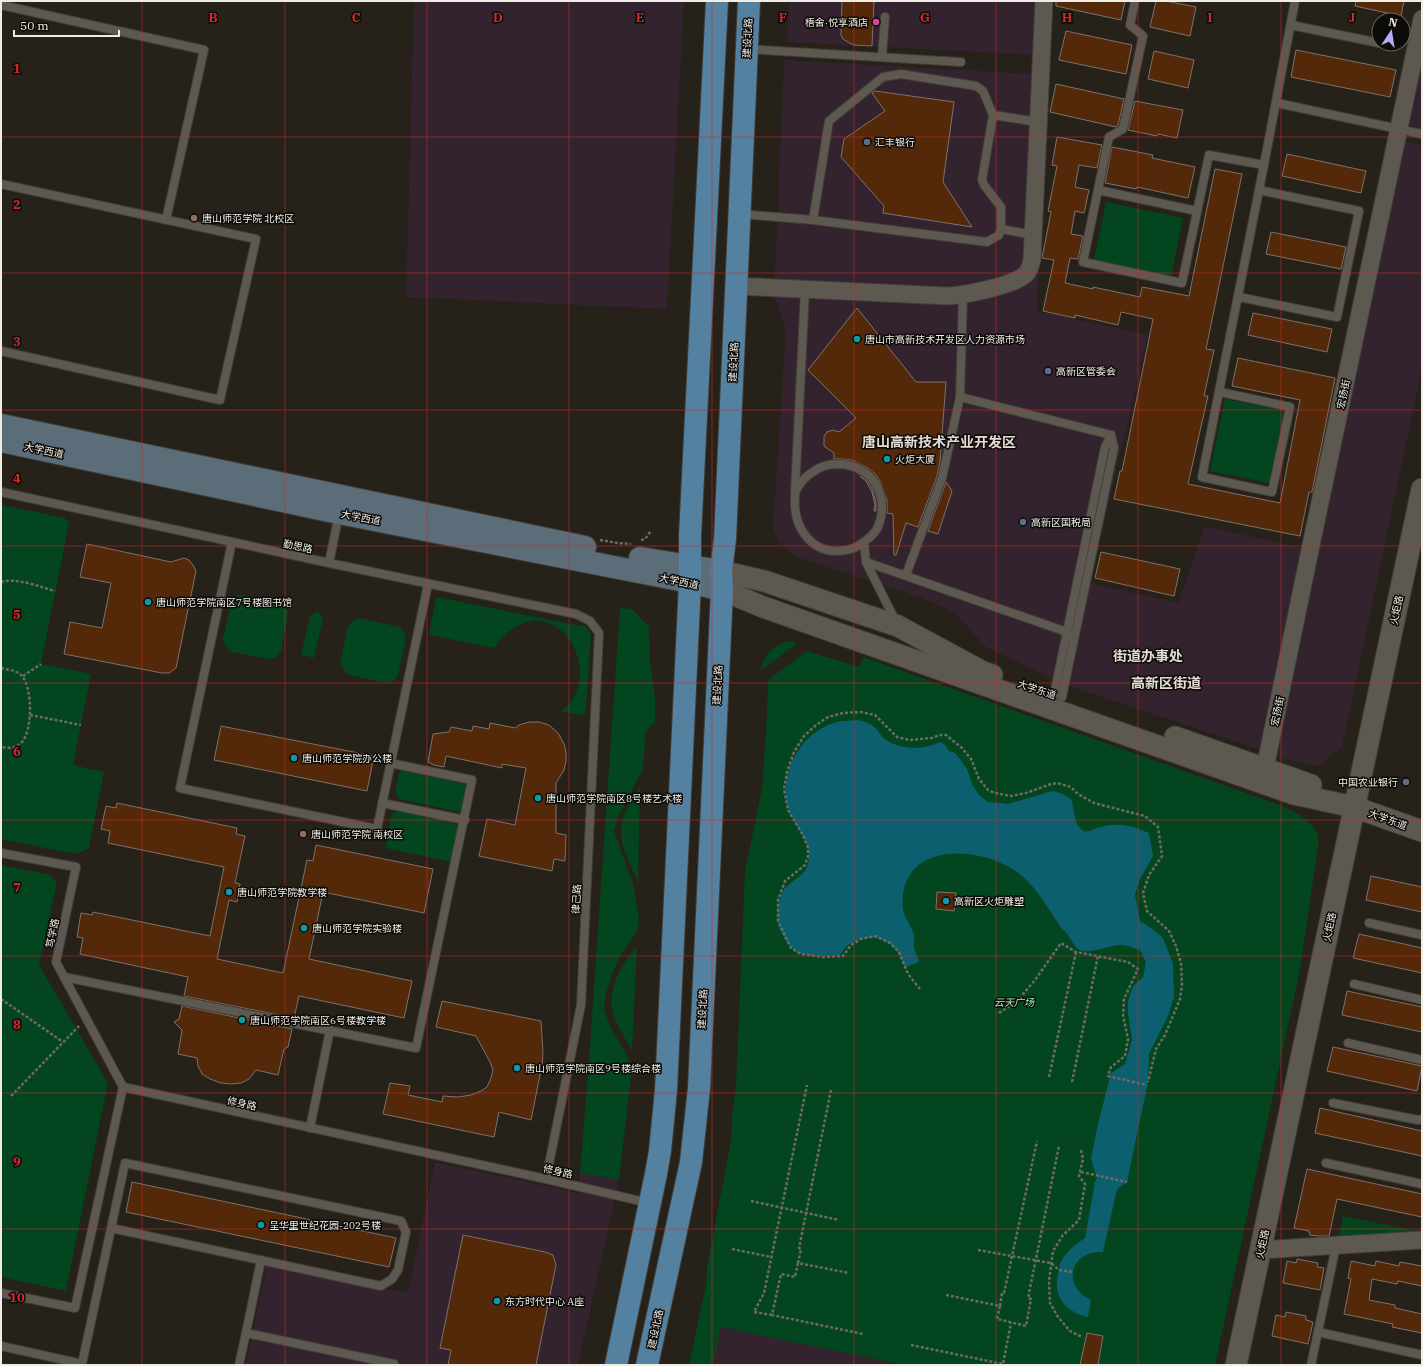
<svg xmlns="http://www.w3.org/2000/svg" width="1423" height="1366" font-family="'IBM Plex Serif','Noto Sans SC',serif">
<rect width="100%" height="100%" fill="#262119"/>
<g fill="#33232e">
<polygon points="414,1 684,1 667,309 406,297"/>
<polygon points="789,1 1039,1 1036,55 787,42"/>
<polygon points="1422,56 1422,129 1407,125"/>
<polygon points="784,60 1048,75 1037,311 1148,335 1090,583 1178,603 1205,526 1310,550 1264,751 1066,685 986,647 954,612 917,596 796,557 779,543 773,527 786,330 774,295"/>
<polygon points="1401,140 1422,145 1422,368 1342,747 1318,766 1272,757"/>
<polygon points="435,1162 579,1193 580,1173 619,1180 578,1365 246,1365 267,1264 408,1293"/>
<polygon points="698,1322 904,1365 689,1365"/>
</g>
<g fill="#03451f">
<polygon points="1106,202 1183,218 1171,276 1094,260"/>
<polygon points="1225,399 1284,411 1269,483 1210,471"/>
<polygon points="1,505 65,518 69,524 41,664 91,674 73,765 104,772 89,848 84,851 75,854 1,839"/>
<polygon points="242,595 282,603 287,608 288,614 281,652 276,657 269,659 232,652 226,647 223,640 231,602 235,597"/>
<path d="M436 597 586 627 591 635 586 709 584 714 579 715 561 711C565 707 569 704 572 700 598 659 555 597 511 630 504 636 499 640 495 648L429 635Z"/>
<polygon points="620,608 632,609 649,627 650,662 655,697 655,722 646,731 643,769 618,817 614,831 633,884 639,917 637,931 621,955 612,974 606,993 604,1008 610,1027 625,1051 630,1064 631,1077 619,1180 580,1173 589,1060"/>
<polygon points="318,611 323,618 314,658 301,655 310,616"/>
<polygon points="359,618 400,627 404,631 406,638 398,676 394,681 386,683 349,675 344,670 340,664 348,626 353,621"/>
<path d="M785 642H796L795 645 764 668 761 669C765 653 770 649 785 642Z"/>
<path d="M807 651 859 667 863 657 1280 805C1293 811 1315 821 1318 836 1319 839 1318 843 1318 846L1300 970 1215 1365H904L721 1327 713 1365H696L689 1364 706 1285 707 1267 731 1141 732 1115 736 1086 745 871 762 789 767 715 768 680Z"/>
<polygon points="401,770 464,784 466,787 462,809 460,812 399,799 395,793 399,773"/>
<path d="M640 787 638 882C631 864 617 843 622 823 624 810 633 798 640 787Z"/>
<polygon points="400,810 451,821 458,827 452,862 385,848 391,817 393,813"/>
<polygon points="1,865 50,875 57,883 39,965 108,1083 66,1291 1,1277"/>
<path d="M637 946 632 1051C626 1039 617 1027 613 1014 606 991 622 963 637 946Z"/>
<polygon points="1343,1216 1422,1232 1342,1243 1339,1236"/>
</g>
<path fill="#0c5f6f" d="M858 720C862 721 867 722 870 724 877 727 880 736 886 740 901 750 924 750 940 742L945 745 949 751 955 753 960 759 967 769 973 786 979 795 988 802 1008 804 1052 791 1063 794 1072 800C1073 808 1075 825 1081 829 1086 835 1095 828 1101 827 1120 822 1132 826 1149 833L1153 856 1139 881 1135 895 1140 921 1151 928 1163 938 1173 964 1174 997 1168 1016 1149 1054 1148 1082 1127 1182 1117 1189 1103 1252C1070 1250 1061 1286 1091 1300L1088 1317C1065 1312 1053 1297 1058 1274 1059 1270 1059 1265 1061 1262 1066 1251 1076 1244 1085 1238L1095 1182 1097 1178 1091 1159 1098 1124 1111 1073 1125 1064 1132 1040 1128 1013V1001L1133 986 1143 977 1146 962 1140 950C1134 948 1128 945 1122 945 1110 944 1088 956 1078 949 1071 943 1070 934 1062 929 1050 911 1039 891 1022 876 990 848 910 838 903 895 900 916 909 919 914 935 915 939 913 944 914 947 915 952 918 957 919 962L905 967C901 959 899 951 892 946 880 934 859 936 847 946 844 949 841 953 839 956 828 956 806 957 797 952 789 949 780 932 779 925 776 914 779 898 784 889 786 887 789 885 791 883 803 874 809 870 809 854 808 837 793 824 788 807 778 775 800 735 831 724 840 720 849 721 858 720Z"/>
<g fill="#532909" stroke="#7d726c">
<polygon points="842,1 874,1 872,46 853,45 843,39 841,35"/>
<polygon points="1056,1 1125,1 1121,20 1056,6"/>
<polygon points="1156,1 1166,1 1196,7 1190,36 1150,27"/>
<polygon points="1356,1 1404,1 1401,16 1355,6"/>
<polygon points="1066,31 1132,45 1126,74 1059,60"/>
<polygon points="1296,50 1396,70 1390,97 1291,77"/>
<polygon points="1154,51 1194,60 1188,88 1148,79"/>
<polygon points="1056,84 1124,99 1118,125 1116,127 1050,112"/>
<polygon points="875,91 954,102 943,182 972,227 883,213 884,206 841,157 844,139 885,111 872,93"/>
<polygon points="1135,101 1183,110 1177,138 1158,134 1157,136 1128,130"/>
<polygon points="1057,137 1102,145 1097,168 1079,165 1075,187 1089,190 1084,213 1075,211 1071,234 1083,236 1078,259 1070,258 1065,283 1093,289 1093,287 1140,297 1142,287 1189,296 1215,169 1242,174 1206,349 1214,350 1204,396 1208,396 1188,484 1280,503 1300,400 1232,386 1238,358 1335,378 1312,492 1309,492 1300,536 1114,499 1120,471 1122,471 1153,319 1121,312 1118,325 1075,315 1075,318 1043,311 1054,260 1042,258 1051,212 1048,211 1057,166 1052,165"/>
<polygon points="1112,147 1153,155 1152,158 1195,167 1188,198 1137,187 1136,189 1105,183"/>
<polygon points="1287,154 1366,171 1361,193 1282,176"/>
<polygon points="1271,232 1346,247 1341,269 1266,254"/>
<polygon points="857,308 916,382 946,382 940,461 937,476 918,527 906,523 896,555 894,555 893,514 887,513 887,500 881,483 876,475 868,468 852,460 843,459 834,459 834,453 824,446 824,436 827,432 833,430 839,432 856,418 808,370"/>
<polygon points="1253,313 1332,329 1327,352 1248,335"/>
<polygon points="860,476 868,482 872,488 876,502 876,511 874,511 875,505 872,492 866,481"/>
<polygon points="946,482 952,491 938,534 928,531"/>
<polygon points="87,544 171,562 184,558 189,560 193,565 196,571 176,668 169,673 162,673 64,654 70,622 102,628 111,583 80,577"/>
<polygon points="1101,552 1180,569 1174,596 1095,578"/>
<polygon points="529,722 539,722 549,725 558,733 564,744 566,752 566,761 564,770 556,783 556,833 566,835 565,861 554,859 552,871 479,856 487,819 515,825 526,768 502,764 502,768 446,756 444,767 434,765 428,762 433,734 449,732 451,727 472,731 473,726 489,729 490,723 515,728 519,725"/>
<polygon points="221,726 374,756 367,791 214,760"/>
<polygon points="117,803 237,828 236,834 245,836 235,883 240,884 237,902 229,900 217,959 283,973 307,860 313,861 316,845 433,869 424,913 323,892 309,959 412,981 404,1018 299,996 294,1018 184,996 188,977 80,954 83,938 77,937 81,913 92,915 93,912 210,936 224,867 108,843 110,831 101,829 106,806 116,808"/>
<polygon points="1371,876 1422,887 1422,912 1366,900"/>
<polygon points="937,892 956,893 954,911 936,909"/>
<polygon points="1359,934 1422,948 1422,973 1353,958"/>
<polygon points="1347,991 1422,1007 1422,1032 1342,1015"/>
<polygon points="442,1001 541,1021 543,1054 542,1065 531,1120 499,1112 494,1137 383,1114 390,1083 410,1086 408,1095 442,1102 443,1096 458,1097 471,1095 481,1091 487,1087 491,1078 493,1070 490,1062 476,1036 436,1027"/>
<polygon points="182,1006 292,1029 288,1047 284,1049 278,1075 256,1070 249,1079 241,1083 232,1084 221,1083 210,1079 202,1074 198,1066 197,1058 178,1054 182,1030 174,1022 179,1019"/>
<polygon points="1333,1047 1422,1066 1417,1091 1327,1071"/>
<polygon points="1320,1108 1422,1131 1422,1156 1315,1133"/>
<polygon points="1307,1169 1422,1194 1422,1217 1337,1199 1329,1236 1318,1236 1310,1235 1309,1231 1294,1228"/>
<polygon points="132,1182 396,1238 389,1267 126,1212"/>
<polygon points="463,1235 545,1252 553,1255 556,1265 536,1365 448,1365 451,1350 440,1348"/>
<polygon points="1297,1259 1318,1263 1317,1267 1324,1268 1320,1290 1283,1283 1287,1261 1296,1263"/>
<polygon points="1351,1261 1375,1266 1376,1261 1399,1266 1400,1262 1422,1266 1422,1286 1398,1281 1397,1284 1372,1279 1369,1300 1395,1305 1395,1308 1422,1314 1422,1333 1392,1327 1393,1324 1344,1314 1351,1279 1348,1278"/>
<polygon points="1286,1312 1306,1316 1306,1320 1313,1322 1308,1344 1272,1336 1276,1315 1285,1317"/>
<polygon points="1087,1333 1103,1336 1098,1365 1080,1365"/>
</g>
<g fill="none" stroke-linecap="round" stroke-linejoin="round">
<g stroke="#403d37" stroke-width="10">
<g id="service">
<polyline points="1,5 204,50 166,220"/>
<polyline points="1291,25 1379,43"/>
<polyline points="747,49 961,62"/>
<polyline points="882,57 885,17"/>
<polyline points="1277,103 1422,134"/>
<polyline points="993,115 1038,122"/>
<polyline points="1,184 256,239 220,400 1,351"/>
<polyline points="1098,190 1109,137 1123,129 1143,36 1130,25 1135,1"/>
<polyline points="1197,211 1098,190 1083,262 1182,283 1209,155 1264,165"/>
<polyline points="741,214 813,220 829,121 883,77 901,74 976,86 983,91 993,115 982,180 984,185 1001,207 1001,229 999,235 987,242 813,220"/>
<polyline points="1001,229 1033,235"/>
<polyline points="1239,297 1337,317 1359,211 1259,190"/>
<polyline points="1220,392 1290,407 1272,492 1202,477 1264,165 1295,1"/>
<polyline points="960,397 1111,435"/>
<path d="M843 464C848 465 853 466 857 468 881 479 887 505 878 527 875 534 867 540 861 544 853 550 845 551 835 551 811 550 796 529 795 506 795 502 794 495 796 491 801 479 815 468 828 465 832 464 838 464 843 464Z"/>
<polyline points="795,491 805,290"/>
<polyline points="1,492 329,563 576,614 590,621 599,633 581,1005 546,1179"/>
<polyline points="232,542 180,788 377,829 428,584"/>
<polyline points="864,542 866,562 896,622"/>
<polyline points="866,562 1067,632 1070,635"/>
<polyline points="329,563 339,514"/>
<polyline points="906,575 942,478 960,397 963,295"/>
<polyline points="1054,695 1105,447 1111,435"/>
<polyline points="1062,697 1114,448 1111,435"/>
<polyline points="382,803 465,820"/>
<polyline points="1,853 76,867 56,962 123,1087"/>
<polyline points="1369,923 1422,935"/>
<polyline points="64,977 416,1048 472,780 390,763"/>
<polyline points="1354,984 1422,1000"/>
<polyline points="1348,1043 1422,1060"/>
<polyline points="123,1087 546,1179 649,1203"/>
<polyline points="1333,1103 1418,1120 1422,1119"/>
<polyline points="310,1128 330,1030"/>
<polyline points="1326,1163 1422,1184"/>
<polyline points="1,1293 75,1308 123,1087"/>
<polyline points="1318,1332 1422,1355"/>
<polyline points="246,1333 261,1260"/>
<polyline points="1,1346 82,1364 125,1163 401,1221 406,1232 398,1270 392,1279 381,1286 111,1228"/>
<polyline points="239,1365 246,1333 394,1364"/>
<polyline points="1311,1365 1336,1246"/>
</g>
</g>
<g stroke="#403d37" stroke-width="19">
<g id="minor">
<path d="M736 286 948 296C965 295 1013 286 1026 274 1029 271 1031 264 1032 260L1044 1"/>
<polyline points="1265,768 1310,550 1422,19"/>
<polyline points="1260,1250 1422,1240"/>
</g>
</g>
<g stroke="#403d37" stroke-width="23">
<g id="tertiary">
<polyline points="721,571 764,581 898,626 983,672 992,675"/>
<polyline points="722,590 763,607 1294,794 1354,807 1422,831"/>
<polyline points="1175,737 1311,785"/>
<polyline points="1236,1365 1422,489"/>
</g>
</g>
<g stroke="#403d37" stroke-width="24">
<g id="secondary">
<polyline points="1,425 585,547"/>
<polyline points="1,441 339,513 690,582 722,590"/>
<polyline points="640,558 721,571"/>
</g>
</g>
<g stroke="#403d37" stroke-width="24">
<g id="primary">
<polyline points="616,1365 656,1174 660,1151 666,1090 690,582 690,536 717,1"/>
<polyline points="647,1365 691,1162 699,1088 722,590 721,571 725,539 749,1"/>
</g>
</g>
<g stroke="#6f6a63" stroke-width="2.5" stroke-dasharray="3 2" stroke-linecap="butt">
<polyline points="600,540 618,543 631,544"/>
<polyline points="641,540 645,539 651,531"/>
<path d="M1 582C15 577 41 587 55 591"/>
<path d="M1 668C8 670 16 670 21 675 33 686 33 732 21 743 15 749 9 748 1 747"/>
<polyline points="23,676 41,664"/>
<polyline points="30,715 81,725"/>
<polyline points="920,989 908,974 899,952 890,943 875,936 861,939 851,945 843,956 823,957 801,954 791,948 778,921 778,900 785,881 805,865 808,856 808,848 803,835 788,810 784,789 787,772 794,752 804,736 816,725 828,717 843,713 861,712 875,715 897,737 909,740 932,738 939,735 946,735 962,748 971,759 979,779 988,790 995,793 1011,796 1026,793 1051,784 1057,783 1071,787 1078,794 1094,803 1145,816 1158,827 1162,856 1149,875 1143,893 1147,911 1169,931 1176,946 1181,963 1182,985 1180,999 1165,1035 1156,1049 1148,1082"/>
<polyline points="1,999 63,1042"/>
<polyline points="999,1013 1018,1000 1035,980 1061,943 1076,952 1128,962 1138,969 1124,999 1123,1015 1128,1039 1125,1056 1111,1067 1108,1076 1147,1085"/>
<polyline points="1049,1077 1076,952"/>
<polyline points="1072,1082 1098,956"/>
<polyline points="831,1090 799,1248 801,1249 798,1263 849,1273"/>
<polyline points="11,1096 79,1026"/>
<polyline points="1081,1150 1083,1159 1079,1176 1085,1184 1079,1220 1063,1235 1053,1251 1049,1281 1050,1303 1058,1317 1070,1331 1082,1337"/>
<polyline points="1081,1172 1127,1182"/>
<polyline points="751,1201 839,1220"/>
<polyline points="732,1249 771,1257"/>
<polyline points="978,1250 1051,1263 1059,1270 1073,1272"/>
<polyline points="798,1263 795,1277 781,1274 772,1315 863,1334"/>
<polyline points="946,1295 1000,1306 1002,1293 1004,1293 1037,1141"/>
<polyline points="1000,1306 997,1319 1026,1326 1031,1299 1028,1298 1059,1146"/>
<polyline points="772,1315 754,1312 764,1293 807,1085"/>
<polyline points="911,1345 1003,1364 1011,1323"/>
</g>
<use href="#service" stroke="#5e5950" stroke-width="8"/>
<use href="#minor" stroke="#5e5950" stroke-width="17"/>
<use href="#tertiary" stroke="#5e5950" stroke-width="21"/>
<use href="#secondary" stroke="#5a6d78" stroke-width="22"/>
<use href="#primary" stroke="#5581a0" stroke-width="22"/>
</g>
<path fill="none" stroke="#d62828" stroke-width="1" stroke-opacity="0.55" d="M142 1V1365M285 1V1365M427 1V1365M569 1V1365M712 1V1365M854 1V1365M996 1V1365M1138 1V1365M1281 1V1365M1 137H1422M1 273H1422M1 410H1422M1 546H1422M1 683H1422M1 820H1422M1 956H1422M1 1093H1422M1 1229H1422"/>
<circle fill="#d1479c" stroke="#0d0b08" stroke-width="1.5" cx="876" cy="22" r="4"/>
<g fill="#5c6f8a" stroke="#0d0b08" stroke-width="1.5">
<circle cx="867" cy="142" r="4"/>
<circle cx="1048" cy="371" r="4"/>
<circle cx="1023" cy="522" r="4"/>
<circle cx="1406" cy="782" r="4"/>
</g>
<g fill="#8d6e63" stroke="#0d0b08" stroke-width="1.5">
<circle cx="194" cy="218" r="4"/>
<circle cx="303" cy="834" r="4"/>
</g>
<g fill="#0f9aa8" stroke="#0d0b08" stroke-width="1.5">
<circle cx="857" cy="339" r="4"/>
<circle cx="887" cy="459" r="4"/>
<circle cx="148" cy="602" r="4"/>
<circle cx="294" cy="758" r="4"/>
<circle cx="538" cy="798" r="4"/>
<circle cx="229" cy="892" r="4"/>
<circle cx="946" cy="901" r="4"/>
<circle cx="304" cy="928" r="4"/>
<circle cx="242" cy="1020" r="4"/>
<circle cx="517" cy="1068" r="4"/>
<circle cx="261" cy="1225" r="4"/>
<circle cx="497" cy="1301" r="4"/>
</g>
<g text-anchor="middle" stroke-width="3" stroke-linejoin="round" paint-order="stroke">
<g font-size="10" fill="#f0ede7" stroke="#0d0b08" text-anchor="start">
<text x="868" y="26" text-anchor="end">梧舍·悦享酒店</text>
<text x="875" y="146">汇丰银行</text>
<text x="202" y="222">唐山师范学院 北校区</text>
<text x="865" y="343">唐山市高新技术开发区人力资源市场</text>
<text x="1056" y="375">高新区管委会</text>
<text x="895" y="463">火炬大厦</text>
<text x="1031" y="526">高新区国税局</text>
<text x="156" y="606">唐山师范学院南区7号楼图书馆</text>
<text x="302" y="762">唐山师范学院办公楼</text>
<text x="1398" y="786" text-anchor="end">中国农业银行</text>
<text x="546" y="802">唐山师范学院南区8号楼艺术楼</text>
<text x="311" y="838">唐山师范学院 南校区</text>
<text x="237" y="896">唐山师范学院教学楼</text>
<text x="954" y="905">高新区火炬雕塑</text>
<text x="312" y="932">唐山师范学院实验楼</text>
<text x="250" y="1024">唐山师范学院南区6号楼教学楼</text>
<text x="525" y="1072">唐山师范学院南区9号楼综合楼</text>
<text x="269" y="1229">呈华里世纪花园-202号楼</text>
<text x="505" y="1305">东方时代中心 A座</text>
</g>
<g font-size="10" fill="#f0ede7" stroke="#0d0b08">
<text transform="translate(747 38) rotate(-87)" y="4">建设北路</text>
<text transform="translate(733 362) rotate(-87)" y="4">建设北路</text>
<text transform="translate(1343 394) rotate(-78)" y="4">宏扬街</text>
<text transform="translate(44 450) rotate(12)" y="4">大学西道</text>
<text transform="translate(361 517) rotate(11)" y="4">大学西道</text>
<text transform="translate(298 546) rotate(12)" y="4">勤思路</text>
<text transform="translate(679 581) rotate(12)" y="4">大学西道</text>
<text transform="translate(1396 610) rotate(-78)" y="4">火炬路</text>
<text transform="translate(717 685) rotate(-87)" y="4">建设北路</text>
<text transform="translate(1037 689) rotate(18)" y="4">大学东道</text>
<text transform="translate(1277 711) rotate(-78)" y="4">宏扬街</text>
<text transform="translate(1388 819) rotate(20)" y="4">大学东道</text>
<text transform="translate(576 899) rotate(-87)" y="4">律己路</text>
<text transform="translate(1329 927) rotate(-78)" y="4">火炬路</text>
<text transform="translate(52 933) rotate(-78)" y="4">笃学路</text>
<text transform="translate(702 1009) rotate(-87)" y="4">建设北路</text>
<text transform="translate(242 1103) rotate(12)" y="4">修身路</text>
<text transform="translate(558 1171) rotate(13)" y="4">修身路</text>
<text transform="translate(1262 1244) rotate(-78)" y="4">火炬路</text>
<text transform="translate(655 1329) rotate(-78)" y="4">建设北路</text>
</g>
<g font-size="10" font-style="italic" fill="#a3fcba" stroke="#0d0b08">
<text x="1014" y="1006">云天广场</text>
</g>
<g font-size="14" font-weight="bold" fill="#e3dcd2" stroke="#0d0b08">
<text x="939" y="447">唐山高新技术产业开发区</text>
<text x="1148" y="661">街道办事处</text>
<text x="1166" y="688">高新区街道</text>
</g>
</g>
<g font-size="13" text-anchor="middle" font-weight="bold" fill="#d62828" stroke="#0d0b08" stroke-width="3" stroke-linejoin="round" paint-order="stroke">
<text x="213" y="22">B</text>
<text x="356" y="22">C</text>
<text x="498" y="22">D</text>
<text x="640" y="22">E</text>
<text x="783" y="22">F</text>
<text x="925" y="22">G</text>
<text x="1067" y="22">H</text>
<text x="1210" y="22">I</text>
<text x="1352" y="22">J</text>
<text x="17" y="73">1</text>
<text x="17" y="209">2</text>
<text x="17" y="346">3</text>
<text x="17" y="483">4</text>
<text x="17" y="619">5</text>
<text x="17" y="756">6</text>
<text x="17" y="892">7</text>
<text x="17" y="1029">8</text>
<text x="17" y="1166">9</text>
<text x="17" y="1302">10</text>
</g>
<rect width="1423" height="1366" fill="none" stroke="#f0ede7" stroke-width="4"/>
<g transform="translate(1391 32) rotate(12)"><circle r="19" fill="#0d0b08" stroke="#686561"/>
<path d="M0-3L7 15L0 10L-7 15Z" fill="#b4acf9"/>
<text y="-6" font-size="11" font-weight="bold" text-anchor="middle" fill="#f0ede7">N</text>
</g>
<path d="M14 30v6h105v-6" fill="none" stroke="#f0ede7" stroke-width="2"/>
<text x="20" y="30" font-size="12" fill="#f0ede7" stroke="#0d0b08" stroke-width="3" paint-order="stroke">50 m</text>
</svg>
